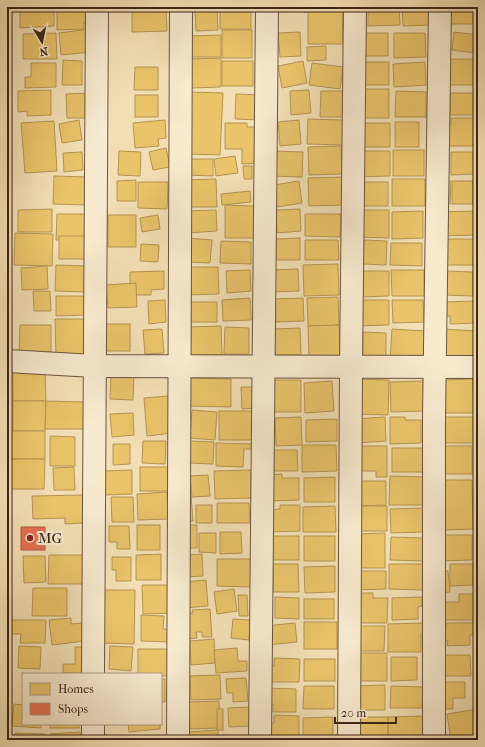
<svg xmlns="http://www.w3.org/2000/svg" width="485" height="747" font-family="'IM FELL French Canon',serif">
<rect width="100%" height="100%" fill="#f3dfb5"/>
<filter id="stains"><feTurbulence type="fractalNoise" baseFrequency=".005" numOctaves="4"/><feColorMatrix values="0 0 0 0 .2 0 0 0 0 .09 0 0 0 0 .02 0 0 0 .5 -.17"/></filter>
<radialGradient id="worn" r=".72"><stop offset=".6" stop-color="#630" stop-opacity="0"/><stop offset="1" stop-color="#630" stop-opacity=".3"/></radialGradient>
<g fill="#e9c46a" stroke="#b59451">
<polygon points="20,7 54,7 54,26 20,28"/>
<polygon points="57,7 91,7 92,21 84,22 84,29 57,30"/>
<polygon points="132,7 166,7 167,31 132,32"/>
<polygon points="195,7 217,7 218,30 196,31"/>
<rect x="220" y="7" width="31" height="22"/>
<polygon points="279,7 308,7 307,12 279,10"/>
<polygon points="368,7 399,7 400,25 368,26"/>
<polygon points="402,7 428,7 429,25 403,26"/>
<polygon points="445,7 477,7 477,24 446,24"/>
<polygon points="308,8 342,8 343,44 308,44"/>
<polygon points="89,29 91,52 61,55 59,33"/>
<rect x="222" y="30" width="30" height="28"/>
<polygon points="300,32 301,56 280,57 278,33"/>
<polygon points="454,32 478,35 475,53 452,50"/>
<polygon points="56,33 57,59 23,59 23,34"/>
<rect x="357" y="33" width="31" height="23"/>
<polygon points="394,33 425,33 426,57 394,58"/>
<polygon points="221,35 221,57 190,57 190,36"/>
<polygon points="326,46 326,60 307,61 307,47"/>
<polygon points="221,58 221,87 191,88 191,59"/>
<polygon points="447,59 476,59 475,85 448,85"/>
<polygon points="63,60 82,61 82,85 62,85"/>
<rect x="222" y="61" width="31" height="25"/>
<polygon points="303,61 307,83 282,88 278,66"/>
<rect x="358" y="62" width="31" height="23"/>
<polygon points="425,62 426,85 394,87 393,64"/>
<polygon points="31,63 56,63 56,87 25,88 25,77 31,77"/>
<polygon points="312,63 343,67 340,89 309,85"/>
<polygon points="135,67 158,67 158,90 134,90"/>
<rect x="356" y="89" width="33" height="29"/>
<polygon points="51,90 51,115 27,116 27,111 18,112 18,91"/>
<polygon points="309,90 311,113 291,115 290,91"/>
<polygon points="321,91 349,91 348,117 320,117"/>
<polygon points="396,91 426,92 426,117 395,117"/>
<polygon points="191,92 223,93 220,155 188,154"/>
<polygon points="90,93 90,118 67,118 66,94"/>
<rect x="450" y="93" width="26" height="22"/>
<polygon points="236,94 261,95 260,120 235,119"/>
<rect x="135" y="95" width="23" height="22"/>
<polygon points="451,118 475,118 475,146 443,146 443,124 451,124"/>
<polygon points="308,119 343,120 343,145 307,144"/>
<polygon points="79,120 82,140 62,143 59,124"/>
<polygon points="165,120 166,138 158,139 159,146 135,148 133,123"/>
<polygon points="299,120 301,144 280,146 278,122"/>
<polygon points="54,121 57,171 25,173 21,123"/>
<rect x="395" y="122" width="24" height="25"/>
<polygon points="225,123 247,123 247,127 260,127 260,163 242,164 242,149 225,149"/>
<rect x="357" y="123" width="33" height="24"/>
<polygon points="341,146 342,174 309,175 308,147"/>
<polygon points="166,148 170,167 153,170 149,152"/>
<rect x="393" y="150" width="31" height="26"/>
<polygon points="119,151 141,152 140,176 118,175"/>
<polygon points="272,151 303,152 302,177 271,176"/>
<polygon points="357,151 390,151 390,176 357,177"/>
<polygon points="82,152 83,170 64,172 63,153"/>
<polygon points="451,152 474,152 474,174 451,175"/>
<polygon points="235,156 238,173 216,176 214,159"/>
<polygon points="184,159 213,159 213,176 184,175"/>
<polygon points="243,166 252,166 252,179 244,179"/>
<polygon points="54,176 89,177 88,205 53,204"/>
<polygon points="343,177 344,205 309,206 308,178"/>
<polygon points="216,179 217,207 182,207 182,180"/>
<rect x="392" y="179" width="33" height="27"/>
<polygon points="136,180 136,201 117,201 117,181"/>
<polygon points="299,181 302,203 277,207 274,185"/>
<polygon points="439,181 451,181 450,204 439,204"/>
<rect x="452" y="181" width="21" height="23"/>
<polygon points="138,182 168,182 167,209 138,208"/>
<rect x="358" y="182" width="30" height="24"/>
<polygon points="250,191 251,202 222,205 221,194"/>
<polygon points="225,205 254,206 254,238 225,238"/>
<polygon points="52,209 52,232 18,232 18,210"/>
<polygon points="300,209 301,231 277,233 276,210"/>
<polygon points="216,210 217,231 188,233 187,211"/>
<polygon points="358,210 389,210 389,238 357,237"/>
<polygon points="423,211 423,238 392,239 392,212"/>
<polygon points="474,211 475,235 443,236 442,212"/>
<polygon points="57,214 89,214 88,240 56,240"/>
<polygon points="305,214 341,214 340,237 305,236"/>
<rect x="108" y="215" width="28" height="32"/>
<polygon points="158,215 160,229 142,232 140,218"/>
<polygon points="15,233 53,234 52,266 14,265"/>
<rect x="59" y="236" width="30" height="23"/>
<polygon points="188,238 212,240 210,263 187,262"/>
<polygon points="300,238 300,260 276,260 276,239"/>
<polygon points="442,239 474,239 473,265 442,265"/>
<polygon points="305,240 338,240 339,260 305,260"/>
<polygon points="364,240 387,241 386,265 363,264"/>
<polygon points="221,241 251,242 251,264 220,263"/>
<polygon points="391,243 422,243 422,266 390,265"/>
<polygon points="141,244 159,245 158,262 140,261"/>
<polygon points="338,264 339,295 304,296 303,265"/>
<polygon points="56,265 87,266 86,292 55,291"/>
<polygon points="47,266 48,289 22,290 21,268"/>
<polygon points="182,267 218,267 219,294 182,295"/>
<polygon points="298,269 299,291 271,292 270,270"/>
<polygon points="250,270 251,291 227,293 226,271"/>
<polygon points="391,270 424,270 424,296 392,296"/>
<polygon points="164,271 164,289 151,290 151,295 130,295 130,272"/>
<polygon points="361,271 389,271 389,296 361,297"/>
<polygon points="445,271 473,272 473,296 444,295"/>
<polygon points="136,283 137,307 108,308 106,285"/>
<polygon points="33,291 50,291 51,311 34,311"/>
<polygon points="56,296 86,296 86,315 56,316"/>
<polygon points="338,297 339,325 308,326 307,298"/>
<polygon points="250,298 251,320 223,321 222,300"/>
<polygon points="303,298 304,321 274,322 273,299"/>
<polygon points="165,300 166,322 149,324 148,301"/>
<polygon points="355,300 389,300 389,325 356,326"/>
<polygon points="392,300 423,300 424,322 393,323"/>
<polygon points="476,301 476,323 450,324 450,316 442,316 441,302"/>
<rect x="185" y="302" width="32" height="20"/>
<polygon points="55,319 86,319 86,356 56,357"/>
<rect x="106" y="324" width="24" height="27"/>
<polygon points="20,325 51,325 51,354 19,354"/>
<polygon points="339,325 340,356 309,357 308,326"/>
<polygon points="221,326 222,355 188,355 188,327"/>
<polygon points="225,327 249,328 249,354 224,354"/>
<polygon points="300,328 301,355 275,355 274,329"/>
<polygon points="162,329 164,353 145,354 143,330"/>
<polygon points="392,329 425,331 423,362 390,360"/>
<polygon points="441,329 478,331 478,357 439,359"/>
<polygon points="363,332 386,333 386,359 363,359"/>
<polygon points="13,369 45,369 46,401 13,401"/>
<polygon points="111,375 134,376 133,400 110,399"/>
<polygon points="190,378 231,379 231,407 190,406"/>
<polygon points="357,379 389,380 388,415 356,414"/>
<polygon points="473,379 474,413 442,413 441,380"/>
<polygon points="271,380 301,380 301,412 270,412"/>
<polygon points="332,381 334,411 305,413 304,383"/>
<polygon points="423,381 424,411 391,412 390,382"/>
<polygon points="476,382 478,382 478,413 475,413"/>
<polygon points="241,387 253,387 254,408 242,409"/>
<polygon points="168,396 172,433 147,436 144,398"/>
<polygon points="13,401 46,401 45,431 13,431"/>
<polygon points="46,401 84,402 84,429 45,429"/>
<polygon points="192,410 217,412 215,440 190,438"/>
<rect x="219" y="411" width="34" height="29"/>
<polygon points="133,413 134,435 112,437 110,414"/>
<polygon points="301,417 302,445 276,446 275,418"/>
<polygon points="385,417 386,441 356,443 355,419"/>
<polygon points="390,417 405,417 405,420 421,420 421,443 390,444"/>
<rect x="437" y="417" width="37" height="26"/>
<polygon points="337,419 337,441 306,442 306,420"/>
<rect x="11" y="431" width="34" height="28"/>
<polygon points="50,436 75,437 75,466 50,466"/>
<polygon points="143,441 166,441 165,464 142,463"/>
<polygon points="190,441 214,442 213,464 189,463"/>
<polygon points="216,443 252,444 251,449 244,449 243,467 216,466"/>
<polygon points="113,444 130,444 130,464 113,465"/>
<polygon points="302,445 336,445 337,471 302,472"/>
<polygon points="356,446 387,446 387,477 376,477 376,471 356,471"/>
<rect x="441" y="446" width="31" height="28"/>
<rect x="392" y="448" width="31" height="24"/>
<polygon points="268,450 297,450 298,471 268,471"/>
<polygon points="11,459 45,459 44,489 11,489"/>
<polygon points="74,467 75,490 54,490 53,468"/>
<rect x="140" y="467" width="28" height="24"/>
<polygon points="132,470 132,494 105,495 104,471"/>
<polygon points="251,470 251,498 215,499 214,471"/>
<polygon points="282,474 282,478 299,478 299,500 270,501 269,475"/>
<polygon points="208,475 210,496 192,497 190,476"/>
<polygon points="390,476 424,477 424,505 389,505"/>
<polygon points="335,477 335,502 304,502 304,478"/>
<polygon points="443,480 472,480 473,529 444,530"/>
<polygon points="355,481 386,481 386,505 355,506"/>
<polygon points="167,492 168,519 138,520 137,494"/>
<polygon points="84,495 85,523 65,524 65,518 33,519 32,496"/>
<polygon points="186,495 191,495 193,521 188,522"/>
<polygon points="111,497 133,497 134,522 112,522"/>
<polygon points="217,503 249,503 250,523 217,523"/>
<rect x="196" y="505" width="16" height="18"/>
<polygon points="280,505 300,505 300,531 269,532 269,510 280,509"/>
<polygon points="335,506 336,532 303,532 303,507"/>
<rect x="355" y="506" width="32" height="25"/>
<polygon points="423,508 423,532 391,533 390,509"/>
<rect x="137" y="525" width="23" height="25"/>
<polygon points="185,525 197,525 197,548 186,548"/>
<polygon points="109,526 129,526 130,549 117,549 117,542 109,542"/>
<polygon points="220,532 241,532 242,553 220,554"/>
<polygon points="199,533 216,533 216,553 199,552"/>
<polygon points="385,533 385,568 355,568 355,534"/>
<polygon points="439,535 472,535 472,560 439,561"/>
<rect x="273" y="536" width="26" height="24"/>
<rect x="304" y="536" width="31" height="25"/>
<rect x="476" y="536" width="2" height="26"/>
<polygon points="391,537 423,538 423,561 390,560"/>
<polygon points="161,554 161,580 136,580 136,555"/>
<polygon points="202,554 203,576 185,577 184,555"/>
<polygon points="49,555 86,555 86,584 48,584"/>
<polygon points="23,556 45,556 46,582 24,583"/>
<polygon points="112,557 131,557 131,581 116,581 116,570 112,570"/>
<polygon points="217,559 251,559 251,587 217,586"/>
<polygon points="273,564 298,564 299,592 273,592"/>
<polygon points="389,564 423,564 423,590 389,589"/>
<polygon points="450,564 473,564 473,585 450,586"/>
<polygon points="335,566 335,592 305,593 304,567"/>
<polygon points="353,571 386,571 386,589 353,590"/>
<polygon points="436,571 448,571 450,592 437,593"/>
<polygon points="206,580 208,606 185,608 183,582"/>
<polygon points="142,585 174,585 175,613 143,614"/>
<polygon points="33,588 67,588 67,616 32,616"/>
<polygon points="234,589 237,611 217,614 214,592"/>
<polygon points="102,590 135,590 134,644 102,643"/>
<polygon points="353,593 373,593 373,598 388,598 387,623 352,623"/>
<polygon points="459,594 478,594 478,620 445,620 445,602 459,602"/>
<polygon points="238,595 247,595 248,616 239,616"/>
<polygon points="275,597 299,598 299,619 275,618"/>
<polygon points="422,597 422,606 418,607 418,619 392,620 392,598"/>
<rect x="304" y="599" width="30" height="20"/>
<polygon points="210,609 212,637 202,637 202,632 196,632 197,638 187,639 186,613 193,613 192,610"/>
<polygon points="141,615 164,616 163,629 172,630 172,642 141,641"/>
<polygon points="71,618 71,624 83,623 85,641 52,645 49,620"/>
<polygon points="233,619 250,620 249,640 231,638"/>
<polygon points="10,620 46,620 45,643 20,643 21,634 10,634"/>
<rect x="304" y="622" width="33" height="27"/>
<polygon points="295,623 297,642 267,645 265,626"/>
<polygon points="424,623 425,634 421,634 421,652 388,652 388,624"/>
<polygon points="446,623 474,623 474,635 470,635 470,645 447,646 448,641 438,641 438,627 446,627"/>
<polygon points="353,626 385,626 384,651 353,651"/>
<polygon points="214,639 215,663 191,665 190,641"/>
<polygon points="19,646 41,647 40,669 18,668"/>
<polygon points="110,646 133,647 131,671 109,669"/>
<polygon points="75,647 84,647 84,673 63,673 63,664 75,664"/>
<polygon points="237,648 238,661 247,661 247,671 216,673 214,650"/>
<polygon points="138,649 168,649 168,676 161,676 161,674 138,674"/>
<rect x="352" y="653" width="35" height="28"/>
<polygon points="442,655 470,655 471,676 442,676"/>
<polygon points="391,657 417,657 417,680 391,681"/>
<polygon points="274,658 300,659 299,682 265,682 266,666 274,666"/>
<rect x="304" y="659" width="31" height="22"/>
<polygon points="220,675 221,699 191,700 190,676"/>
<polygon points="246,678 248,701 233,702 233,693 227,693 226,679"/>
<rect x="161" y="679" width="4" height="23"/>
<polygon points="440,682 465,682 465,698 453,698 453,709 440,709"/>
<polygon points="385,685 385,710 352,710 352,686"/>
<polygon points="304,686 334,686 334,709 303,709"/>
<polygon points="391,686 423,687 422,708 390,708"/>
<polygon points="263,688 296,689 296,712 273,712 273,704 263,704"/>
<polygon points="219,701 220,728 190,729 189,702"/>
<polygon points="14,704 23,705 23,724 41,724 41,728 12,726"/>
<polygon points="250,707 252,726 229,727 228,708"/>
<rect x="217" y="709" width="6" height="21"/>
<polygon points="477,709 478,737 451,740 447,714"/>
<polygon points="274,715 299,716 299,740 270,740 271,723 274,723"/>
<polygon points="423,716 423,740 388,740 388,717"/>
<polygon points="333,717 333,739 303,739 303,718"/>
<rect x="355" y="717" width="33" height="23"/>
<rect x="50" y="724" width="29" height="4"/>
<polygon points="128,724 160,724 160,729 129,732"/>
<polygon points="218,730 218,740 188,740 187,732"/>
<polygon points="80,732 80,740 50,740 50,734"/>
<polygon points="15,733 45,734 44,740 15,740"/>
<polygon points="222,735 246,736 246,740 221,740"/>
<polygon points="133,738 133,740 101,740 101,739"/>
</g>
<rect fill="#e76f51" stroke="#b45940" x="21" y="527" width="24" height="23"/>
<g fill="none" stroke-linecap="round" stroke-linejoin="round">
<g stroke="#6a543e" stroke-width="24">
<g id="minor">
<polyline points="7,361 94,366 478,367"/>
<polyline points="93,674 97,7"/>
<polyline points="93,740 93,724"/>
<polyline points="178,740 181,7"/>
<polyline points="260,740 267,7"/>
<polyline points="349,740 351,366 355,7"/>
<polyline points="434,740 434,417 440,7"/>
</g>
</g>
<use href="#minor" stroke="#f7eacf" stroke-width="22"/>
</g>
<circle fill="#8f2418" stroke="#f7eacf" stroke-width="1.5" cx="30" cy="538" r="4"/>
<g text-anchor="middle" stroke-width="4" stroke-linejoin="round" paint-order="stroke">
<g font-size="15" fill="#3c2517" stroke="#f7eacf" text-anchor="start">
<text x="38" y="543">MG</text>
</g>
</g>
<rect width="485" height="747" fill="none" stroke="#f3dfb5" stroke-width="24"/>
<rect x="8" y="8" width="469" height="731" fill="none" stroke="#3c2517" stroke-width="2"/>
<rect x="12" y="12" width="461" height="723" fill="none" stroke="#3c2517"/>
<rect x="22" y="673" width="140" height="52" fill="#f7eacf" stroke="#ac9b85"/>
<rect x="30" y="683" width="20" height="12" fill="#e9c46a" stroke="#ac9b85"/>
<text x="58" y="693" font-size="12" fill="#3c2517">Homes</text>
<rect x="30" y="703" width="20" height="12" fill="#e76f51" stroke="#ac9b85"/>
<text x="58" y="713" font-size="12" fill="#3c2517">Shops</text>
<g transform="translate(42 42) rotate(170)" stroke="#f7eacf" stroke-width="3" paint-order="stroke">
<path d="M0-3L7 15L0 10L-7 15Z" fill="#3c2517"/>
<text y="-6" font-size="11" font-weight="bold" text-anchor="middle" fill="#3c2517">N</text>
</g>
<path d="M335 717v6h61v-6" fill="none" stroke="#3c2517" stroke-width="2"/>
<text x="341" y="717" font-size="12" fill="#3c2517" stroke="#f7eacf" stroke-width="3" paint-order="stroke">20 m</text>
<rect width="100%" height="100%" filter="url(#stains)"/>
<rect width="100%" height="100%" fill="url(#worn)"/>
</svg>
